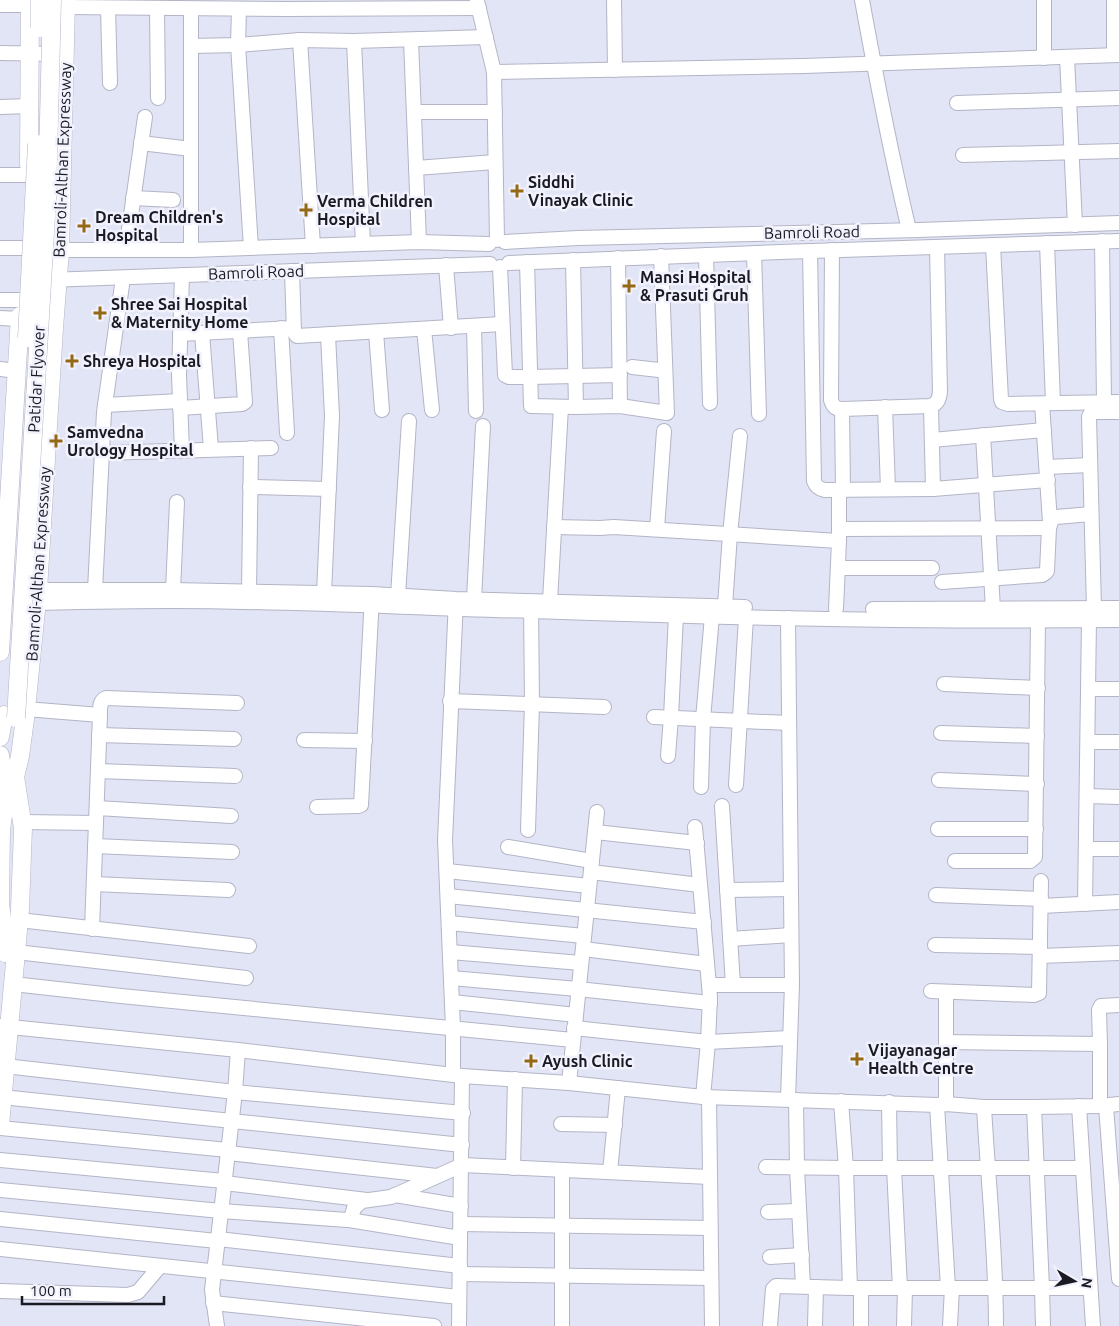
<svg xmlns="http://www.w3.org/2000/svg" width="1119" height="1326" font-family="Ubuntu,sans-serif">
<rect width="100%" height="100%" fill="#e2e5f6"/>
<g fill="none" stroke-linecap="round" stroke-linejoin="round">
<g stroke="#b3b5c6" stroke-width="16">
<g id="minor">
<polyline points="614,0 615,70"/>
<path d="M862 0C876 77 891 154 909 230"/>
<polyline points="477,1 494,72"/>
<polyline points="0,5 30,5"/>
<polyline points="66,7 286,9 479,8"/>
<polyline points="108,8 110,83"/>
<polyline points="157,9 158,98"/>
<polyline points="191,9 191,250"/>
<polyline points="239,9 238,45 251,248"/>
<polyline points="300,40 313,246"/>
<polyline points="411,40 419,242"/>
<polyline points="354,41 363,244"/>
<polyline points="191,46 238,45 300,40 354,41 486,37"/>
<polyline points="0,53 59,54"/>
<polyline points="1114,55 1114,0"/>
<polyline points="1067,57 1075,225"/>
<polyline points="1044,58 1044,0"/>
<polyline points="957,103 1119,98"/>
<polyline points="0,107 29,106"/>
<polyline points="414,112 495,112"/>
<polyline points="141,143 191,149"/>
<polyline points="963,155 1119,151"/>
<polyline points="416,168 495,162"/>
<polyline points="0,175 29,175"/>
<polyline points="133,198 173,200"/>
<polyline points="497,240 494,72 804,66 1119,55"/>
<polyline points="1102,241 1104,402"/>
<polyline points="505,242 578,238 919,230 1119,223"/>
<polyline points="1047,243 1053,403"/>
<polyline points="993,245 1001,399 1002,402 1008,404 1119,402"/>
<polyline points="0,248 27,248 60,250 191,250 419,242 489,244"/>
<polyline points="126,250 145,117"/>
<path d="M832 250 831 400C833 406 835 409 842 409L931 406C938 403 939 399 940 392L937 247"/>
<path d="M810 251 814 481C816 487 819 489 825 490L933 489 1048 480"/>
<polyline points="754,253 759,414"/>
<polyline points="706,255 710,403"/>
<polyline points="618,258 620,406"/>
<polyline points="573,260 576,407"/>
<polyline points="527,262 531,406 576,407 620,406 667,413 661,256"/>
<polyline points="509,263 780,252 1119,241"/>
<polyline points="446,265 451,328"/>
<polyline points="500,267 505,375 509,377 530,377 620,375"/>
<polyline points="292,271 294,332 297,336 502,324"/>
<polyline points="182,275 179,375 182,450"/>
<polyline points="48,280 490,264"/>
<polyline points="0,300 39,300"/>
<polyline points="0,318 20,319 29,322"/>
<polyline points="474,326 476,411"/>
<polyline points="281,328 287,433"/>
<polyline points="424,329 432,410"/>
<polyline points="376,332 382,410"/>
<polyline points="202,333 211,449"/>
<polyline points="180,334 294,328"/>
<polyline points="632,367 659,370 665,368"/>
<polyline points="0,369 16,371"/>
<polyline points="1042,404 1050,522"/>
<polyline points="105,405 180,401"/>
<polyline points="931,406 933,489"/>
<polyline points="885,407 888,489"/>
<polyline points="180,408 242,404 245,402 240,331"/>
<polyline points="842,409 843,490"/>
<polyline points="983,435 993,609"/>
<polyline points="932,440 1044,430"/>
<polyline points="102,453 271,448"/>
<polyline points="1047,467 1090,465"/>
<polyline points="250,487 329,489"/>
<polyline points="554,527 600,528 614,527 839,541"/>
<polyline points="657,529 664,431"/>
<polyline points="839,529 1049,528"/>
<polyline points="838,568 932,568"/>
<polyline points="942,582 1042,575 1045,573 1047,571 1049,528 1052,519 1056,517 1091,514"/>
<polyline points="38,590 173,590 372,594 456,599 745,607"/>
<polyline points="95,590 104,412 123,278"/>
<polyline points="173,590 177,502"/>
<polyline points="249,592 251,448"/>
<polyline points="324,593 332,416 328,335"/>
<polyline points="398,596 409,421"/>
<polyline points="474,599 483,426"/>
<polyline points="550,601 561,407"/>
<path d="M37 603C82 602 128 601 173 601 293 601 412 608 532 611 727 618 923 622 1119 620"/>
<polyline points="725,606 730,534 740,436"/>
<polyline points="1094,608 1089,417 1091,413 1095,412 1119,412"/>
<polyline points="836,609 839,541 839,490"/>
<polyline points="873,609 1119,608"/>
<polyline points="788,618 792,985 788,1099"/>
<polyline points="944,684 1038,688"/>
<polyline points="1088,689 1119,689"/>
<polyline points="450,701 604,707"/>
<polyline points="26,709 100,715"/>
<polyline points="654,717 789,723"/>
<polyline points="941,733 1037,736"/>
<polyline points="99,735 234,739"/>
<polyline points="304,740 365,741"/>
<polyline points="1088,742 1119,742"/>
<polyline points="668,756 671,717 676,615"/>
<polyline points="98,771 235,776"/>
<polyline points="939,780 1037,784"/>
<polyline points="736,785 746,617"/>
<polyline points="701,787 703,719 712,616"/>
<polyline points="1087,796 1119,797"/>
<polyline points="722,806 733,985"/>
<polyline points="317,807 358,806 361,805 372,596"/>
<polyline points="97,808 231,816"/>
<polyline points="22,822 96,823"/>
<polyline points="695,827 710,997 708,1042 703,1097"/>
<polyline points="938,829 1036,829"/>
<polyline points="528,830 532,704 531,603"/>
<polyline points="595,832 697,843"/>
<polyline points="95,846 232,852"/>
<polyline points="508,847 592,861"/>
<polyline points="1087,849 1119,849"/>
<polyline points="955,861 1030,861 1035,857 1038,621"/>
<polyline points="447,871 589,886"/>
<polyline points="591,872 700,885"/>
<polyline points="94,884 228,890"/>
<polyline points="727,890 791,889"/>
<polyline points="936,895 1041,899"/>
<polyline points="448,896 704,922"/>
<polyline points="1085,904 1089,620"/>
<polyline points="1041,906 1119,902"/>
<polyline points="19,920 249,946"/>
<polyline points="449,923 584,936"/>
<path d="M92 929 100 715C100 709 99 701 106 698L237 703"/>
<polyline points="730,939 791,935"/>
<polyline points="935,945 1040,947"/>
<polyline points="583,949 707,964"/>
<polyline points="16,952 246,978"/>
<polyline points="450,952 581,963"/>
<polyline points="1040,956 1119,953"/>
<polyline points="451,978 578,989 710,1003"/>
<polyline points="13,984 121,996 573,1040"/>
<polyline points="709,985 792,985"/>
<polyline points="931,991 1034,995 1039,993 1041,881"/>
<polyline points="452,1002 576,1015"/>
<polyline points="0,1026 238,1050 462,1076 569,1083 703,1097 937,1105 946,1104 984,1107 1034,1107 1100,1106 1119,1104"/>
<polyline points="574,1028 708,1042 790,1038"/>
<polyline points="946,1042 1100,1044"/>
<polyline points="5,1066 235,1092 463,1113"/>
<polyline points="453,1074 453,1028 445,840 456,600"/>
<polyline points="569,1083 597,812"/>
<polyline points="2,1097 462,1145"/>
<polyline points="709,1097 712,1326"/>
<polyline points="796,1100 797,1168 803,1286"/>
<polyline points="841,1101 846,1168 850,1288"/>
<polyline points="889,1102 890,1168"/>
<polyline points="946,1104 946,992"/>
<polyline points="937,1105 948,1288"/>
<polyline points="1079,1106 1093,1326"/>
<polyline points="1100,1106 1100,1044 1099,1010 1101,1006 1119,1005"/>
<polyline points="1106,1106 1119,1279"/>
<path d="M984 1107C988 1180 996 1253 996 1326"/>
<polyline points="1034,1107 1042,1288 1043,1326"/>
<polyline points="561,1124 615,1125"/>
<polyline points="0,1128 228,1150"/>
<polyline points="228,1153 437,1176"/>
<polyline points="0,1160 224,1181"/>
<polyline points="766,1167 846,1168 1083,1168"/>
<polyline points="513,1168 515,1079"/>
<polyline points="894,1168 900,1288"/>
<polyline points="562,1170 562,1326"/>
<polyline points="610,1172 618,1088"/>
<polyline points="224,1183 367,1200"/>
<polyline points="0,1190 221,1211 347,1220 351,1219 354,1208 362,1201 391,1197 462,1165 709,1177"/>
<polyline points="395,1195 461,1206"/>
<polyline points="768,1212 799,1211"/>
<polyline points="0,1219 217,1241"/>
<polyline points="349,1220 460,1238"/>
<polyline points="461,1224 710,1228"/>
<polyline points="218,1239 460,1266"/>
<polyline points="0,1249 459,1297"/>
<polyline points="770,1257 802,1255"/>
<polyline points="460,1274 711,1278"/>
<polyline points="0,1291 128,1295 138,1292 160,1266"/>
<polyline points="213,1303 434,1326"/>
<polyline points="217,1326 212,1290 235,1092 238,1050"/>
<polyline points="459,1326 462,1076"/>
<polyline points="770,1326 773,1289 776,1286 850,1288 1090,1288"/>
<polyline points="815,1326 816,1287"/>
<polyline points="861,1326 861,1288"/>
<polyline points="904,1326 905,1288"/>
<polyline points="950,1326 952,1288"/>
</g>
</g>
<g stroke="#b3b5c6" stroke-width="19">
<g id="major">
<polyline points="29,165 30,0"/>
<polyline points="0,652 20,316"/>
<polyline points="0,737 4,715"/>
<polyline points="0,755 4,781 2,791"/>
<polyline points="4,781 6,794 1,830 0,902 5,953"/>
<polyline points="0,1125 20,909 23,828 15,777 20,756 25,719 38,590 54,328 60,250 66,0"/>
</g>
</g>
<use href="#minor" stroke="#fff" stroke-width="14"/>
<use href="#major" stroke="#fff" stroke-width="18"/>
<g stroke="#b3b5c6" stroke-width="19" stroke-linecap="butt">
<g id="major-bridge">
<polyline points="40,28 40,0"/>
<polyline points="27,338 37,144"/>
<polyline points="16,718 47,199 52,0"/>
</g>
</g>
<use href="#major-bridge" stroke="#fff" stroke-width="18"/>
</g>
<g fill="#946814" stroke="#f1f2fd" stroke-width="2">
<path d="M514.5 183.5h5v5h5v5h-5v5h-5v-5h-5v-5h5z"/>
<path d="M303.5 202.5h5v5h5v5h-5v5h-5v-5h-5v-5h5z"/>
<path d="M81.5 218.5h5v5h5v5h-5v5h-5v-5h-5v-5h5z"/>
<path d="M626.5 278.5h5v5h5v5h-5v5h-5v-5h-5v-5h5z"/>
<path d="M97.5 305.5h5v5h5v5h-5v5h-5v-5h-5v-5h5z"/>
<path d="M69.5 353.5h5v5h5v5h-5v5h-5v-5h-5v-5h5z"/>
<path d="M53.5 433.5h5v5h5v5h-5v5h-5v-5h-5v-5h5z"/>
<path d="M854.5 1051.5h5v5h5v5h-5v5h-5v-5h-5v-5h5z"/>
<path d="M528.5 1053.5h5v5h5v5h-5v5h-5v-5h-5v-5h5z"/>
</g>
<g text-anchor="middle" stroke-width="5" stroke-linejoin="round" paint-order="stroke">
<g font-size="16" fill="#1a1b22" stroke="#f1f2fd">
<text transform="translate(62 160) rotate(-88)" y="6">Bamroli-Althan Expressway</text>
<text transform="translate(812 232) rotate(-1)" y="6">Bamroli Road</text>
<text transform="translate(256 272) rotate(-2)" y="6">Bamroli Road</text>
<text transform="translate(36 379) rotate(-87)" y="6">Patidar Flyover</text>
<text transform="translate(38 564) rotate(-86)" y="6">Bamroli-Althan Expressway</text>
</g>
<g font-size="16" font-weight="bold" fill="#1a1b22" stroke="#f1f2fd" text-anchor="start">
<text x="528" y="188">Siddhi<tspan x="528" dy="18">Vinayak Clinic</tspan></text>
<text x="317" y="207">Verma Children<tspan x="317" dy="18">Hospital</tspan></text>
<text x="95" y="223">Dream Children's<tspan x="95" dy="18">Hospital</tspan></text>
<text x="640" y="283">Mansi Hospital<tspan x="640" dy="18">&amp; Prasuti Gruh</tspan></text>
<text x="111" y="310">Shree Sai Hospital<tspan x="111" dy="18">&amp; Maternity Home</tspan></text>
<text x="83" y="367">Shreya Hospital</text>
<text x="67" y="438">Samvedna<tspan x="67" dy="18">Urology Hospital</tspan></text>
<text x="868" y="1056">Vijayanagar<tspan x="868" dy="18">Health Centre</tspan></text>
<text x="542" y="1067">Ayush Clinic</text>
</g>
</g>
<g transform="translate(1074 1281) rotate(99)" stroke="#f1f2fd" stroke-width="4" paint-order="stroke">
<path d="M0-4L9 19L0 12L-9 19Z" fill="#1a1b22"/>
<text y="-8" font-size="14" font-weight="bold" text-anchor="middle" fill="#1a1b22">N</text>
</g>
<path d="M22 1296v8h142v-8" fill="none" stroke="#1a1b22" stroke-width="2.5"/>
<text x="30" y="1296" font-size="15" fill="#1a1b22" stroke="#f1f2fd" stroke-width="4" paint-order="stroke">100 m</text>
</svg>
